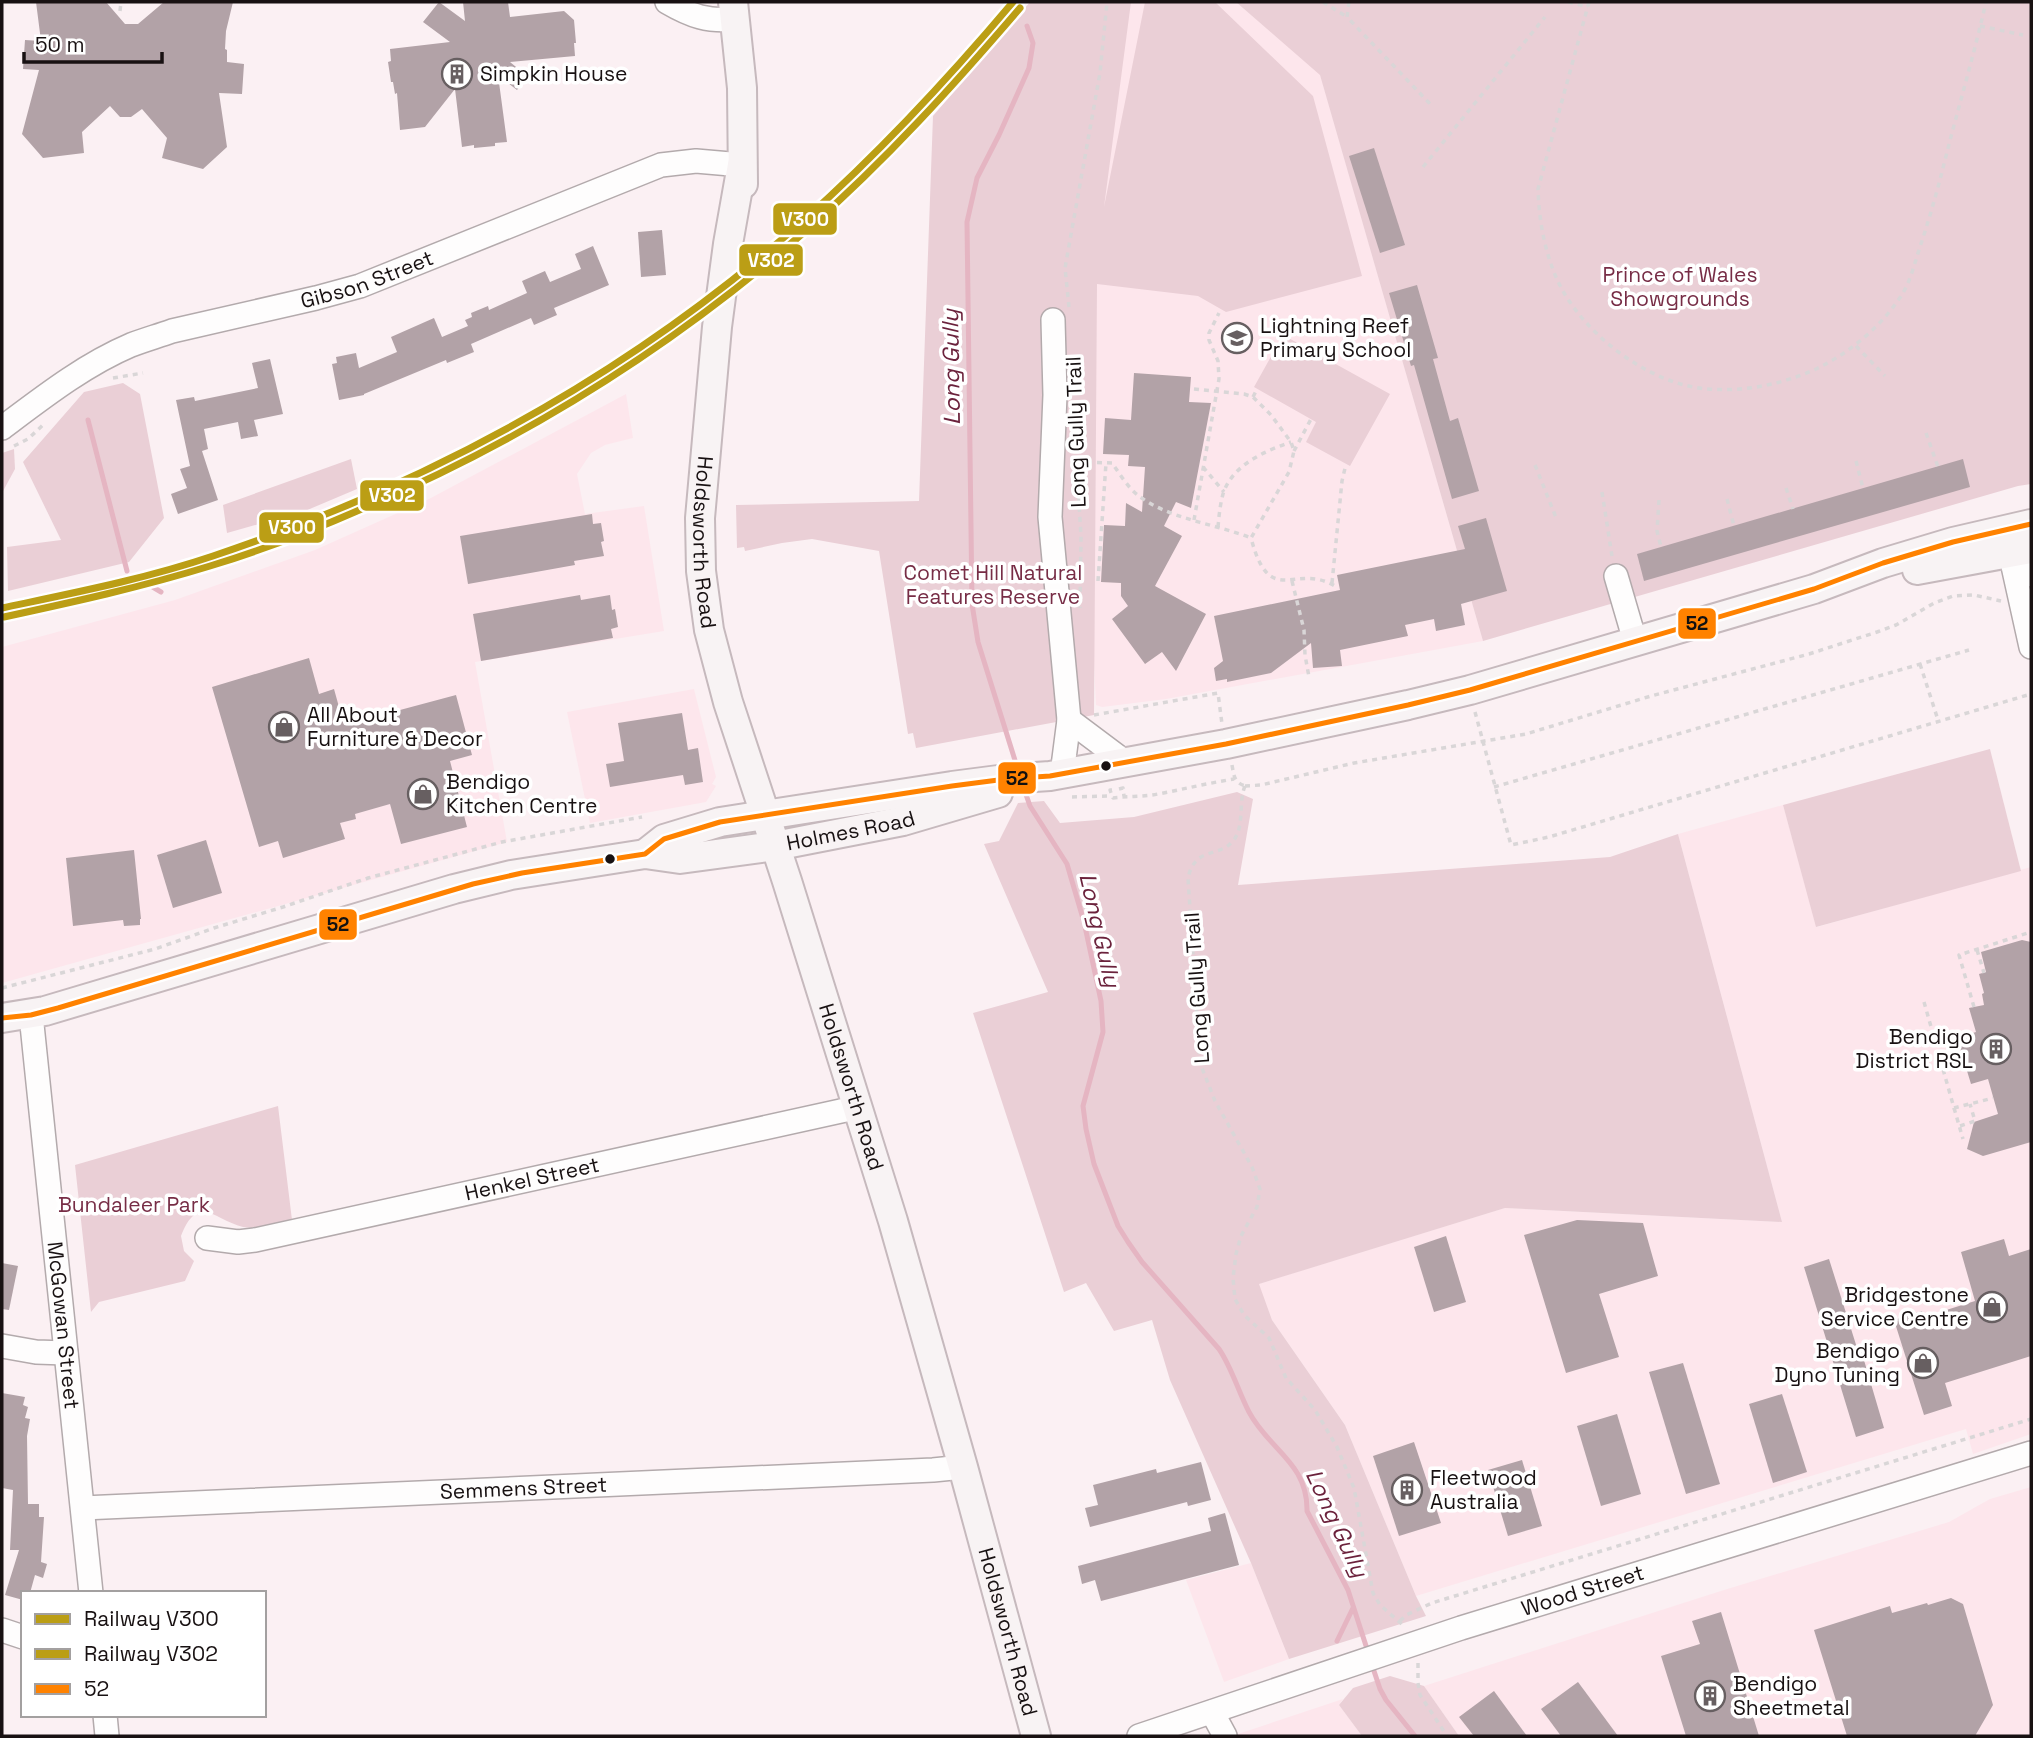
<svg xmlns="http://www.w3.org/2000/svg" width="2033" height="1738" font-family="'Space Grotesk',sans-serif">
<rect width="100%" height="100%" fill="#fbf0f3"/>
<g fill="#fde6ec">
<polygon points="1128,2 1236,2 1320,74 1483,641 1166,699 1102,707 1096,705 1081,375"/>
<polygon points="626,394 633,438 605,445 591,453 577,474 585,514 644,506 664,631 475,662 507,842 2,983 2,647 175,600 315,550 429,499"/>
<polygon points="694,689 716,777 712,784 716,786 706,802 590,823 567,712"/>
<polygon points="1783,805 1817,927 2031,867 2031,1434 1973,1454 1966,1429 1416,1596 1345,1425 1272,1320 1258,1284 1505,1208 1782,1222 1678,834"/>
<polygon points="2031,1487 2031,1736 1459,1736 1424,1686 1724,1590 1949,1522 1990,1499"/>
<polygon points="1251,1563 1289,1659 1224,1682 1186,1580"/>
<polygon points="1343,1699 1339,1705 1362,1736 1232,1736"/>
</g>
<g fill="#eacfd6">
<polygon points="1030,2 1131,2 1104,207 1145,2 1215,2 1313,96 1362,276 1226,312 1198,296 1097,284 1094,715 916,748 913,733 908,734 879,551 812,539 782,543 745,551 744,547 737,548 736,505 919,501 933,116"/>
<polygon points="1236,2 2031,2 2031,484 2018,486 1483,641 1320,75"/>
<polygon points="1283,335 1390,394 1350,466 1306,442 1316,422 1254,387"/>
<polygon points="123,383 140,394 164,518 129,562 8,591 7,547 61,540 23,462 84,392"/>
<polygon points="14,449 15,469 2,493 2,453"/>
<polygon points="351,459 357,489 305,511 227,533 223,505"/>
<polygon points="1990,749 2021,871 1816,927 1783,805"/>
<polygon points="1237,792 1253,799 1238,885 1610,857 1678,834 1782,1222 1505,1208 1259,1284 1272,1320 1345,1425 1416,1596 1426,1616 1289,1659 1251,1563 1170,1380 1152,1320 1114,1331 1086,1283 1064,1292 973,1013 1048,992 984,844 999,841 1018,803 1044,801 1060,823 1134,817"/>
<path d="M278 1106 292 1220C277 1223 259 1230 243 1227 216 1221 198 1192 181 1236L184 1251 194 1261 185 1281 99 1302 91 1312 75 1165Z"/>
<polygon points="1390,1676 1424,1686 1459,1736 1362,1736 1339,1705 1353,1688"/>
</g>
<g fill="none" stroke-linecap="round" stroke-linejoin="round">
<g stroke="#e5b5c2" stroke-width="5">
<polyline points="88,420 127,571"/>
<polyline points="151,586 161,592"/>
<polyline points="1018,770 978,642 972,604 967,222 977,178 999,135 1029,68 1033,43 1027,26"/>
<path d="M1023 786 1030 806 1067 864 1084 922 1101 1001 1103 1032 1083 1106 1086 1129 1094 1164 1118 1226 1128 1242 1142 1262 1219 1349C1232 1368 1238 1391 1249 1412 1269 1450 1308 1463 1307 1511L1348 1590 1368 1652"/>
<polyline points="1337,1641 1353,1608"/>
<polyline points="1372,1665 1380,1689 1386,1700 1415,1736"/>
</g>
</g>
<g fill="#b2a2a7">
<polygon points="36,2 106,2 125,24 138,24 164,2 233,2 226,31 225,49 227,50 227,62 244,64 242,94 219,93 227,147 203,169 162,158 167,138 142,109 131,117 120,117 110,106 82,132 84,153 43,158 22,134 39,70 23,69 25,40 41,41"/>
<polygon points="439,2 465,21 463,2 508,2 510,17 564,11 574,20 576,43 574,43 575,56 510,62 527,76 517,90 498,75 507,142 495,143 495,146 474,148 474,145 462,147 455,89 425,127 400,130 397,93 395,94 393,82 391,82 388,62 391,61 390,49 450,42 423,22"/>
<polygon points="1374,148 1405,245 1380,253 1349,156"/>
<polygon points="662,230 666,275 641,277 638,232"/>
<polygon points="593,246 609,285 554,308 557,315 534,325 531,318 471,344 474,352 447,363 446,360 364,394 364,395 339,400 332,364 337,363 336,357 356,353 359,368 397,352 391,337 434,318 442,337 468,326 465,320 472,317 471,313 488,306 489,310 527,293 522,281 545,271 550,282 581,269 575,254"/>
<polygon points="1417,285 1438,358 1433,359 1450,421 1458,418 1479,491 1452,499 1414,365 1411,366 1389,293"/>
<polygon points="270,359 283,414 254,420 258,436 241,439 238,422 204,429 208,449 202,451 218,500 178,514 171,494 187,488 180,469 190,466 176,400 194,397 195,401 258,388 252,363"/>
<polygon points="1134,373 1191,377 1189,402 1211,403 1191,508 1176,502 1164,526 1182,536 1155,586 1206,614 1176,671 1162,652 1145,664 1112,619 1128,606 1121,596 1121,583 1101,582 1104,525 1125,526 1126,503 1142,512 1145,467 1128,466 1129,455 1103,454 1105,418 1131,420"/>
<polygon points="1963,459 1970,487 1644,581 1637,554"/>
<polygon points="592,514 593,524 601,523 604,541 601,542 604,556 574,561 575,565 468,584 460,536"/>
<polygon points="1486,518 1507,591 1461,604 1465,625 1436,631 1434,619 1405,625 1408,636 1340,650 1342,666 1313,668 1311,643 1271,673 1227,682 1227,679 1216,681 1214,668 1223,661 1214,616 1340,590 1337,575 1465,549 1458,526"/>
<polygon points="580,595 581,600 610,595 612,610 615,609 618,627 611,629 613,638 481,661 473,614"/>
<polygon points="309,658 319,694 334,689 344,725 456,695 472,755 450,761 467,827 401,844 390,804 355,814 356,819 340,823 345,839 283,858 278,841 259,847 212,687"/>
<polygon points="682,713 688,750 698,748 703,782 685,785 683,775 610,787 606,764 624,761 618,723"/>
<polygon points="206,840 222,893 173,908 157,855"/>
<polygon points="134,850 141,919 140,919 140,925 124,926 123,920 73,926 66,858"/>
<polygon points="2022,940 2031,942 2031,1142 1983,1156 1967,1149 1974,1122 1998,1114 1988,1079 1971,1084 1957,1038 1976,1032 1969,1008 1984,1005 1982,994 1984,993 1979,974 1986,972 1981,952"/>
<polygon points="1577,1220 1643,1223 1658,1276 1599,1294 1619,1357 1566,1373 1524,1235"/>
<polygon points="1446,1236 1466,1302 1434,1312 1414,1247"/>
<polygon points="2004,1239 2009,1256 2031,1249 2031,1356 1945,1383 1952,1406 1924,1415 1894,1320 1922,1311 1924,1317 1975,1301 1961,1252"/>
<polygon points="1829,1259 1858,1351 1861,1350 1884,1428 1856,1437 1804,1267"/>
<polygon points="2,1263 18,1266 9,1310 2,1309"/>
<polygon points="1683,1363 1720,1484 1686,1494 1649,1372"/>
<polygon points="2,1393 25,1397 23,1405 28,1407 25,1418 30,1419 27,1436 28,1504 39,1504 39,1517 44,1517 41,1562 47,1564 43,1578 35,1575 30,1593 23,1593 23,1600 5,1595 19,1550 10,1550 13,1490 2,1488"/>
<polygon points="1782,1394 1807,1472 1773,1483 1749,1404"/>
<polygon points="1617,1414 1641,1494 1601,1506 1577,1426"/>
<polygon points="1414,1442 1441,1523 1399,1536 1373,1456"/>
<polygon points="1522,1460 1542,1526 1508,1536 1488,1470"/>
<polygon points="1201,1462 1211,1500 1188,1506 1187,1502 1090,1527 1085,1508 1098,1505 1093,1485 1156,1469 1157,1473"/>
<polygon points="1225,1513 1239,1565 1101,1601 1095,1580 1082,1584 1078,1566 1211,1531 1208,1518"/>
<polygon points="1951,1598 1963,1604 1993,1705 1975,1736 1847,1736 1814,1630 1890,1606 1892,1613 1927,1603 1928,1605"/>
<polygon points="1721,1612 1759,1736 1686,1736 1661,1656 1700,1644 1692,1621"/>
<polygon points="1578,1682 1618,1736 1561,1736 1541,1709"/>
<polygon points="1494,1691 1527,1736 1474,1736 1459,1717"/>
</g>
<g fill="none" stroke-linecap="round" stroke-linejoin="round">
<g stroke="#b3aaac" stroke-width="26">
<g id="minor">
<path d="M667 2C691 16 708 22 736 19"/>
<polyline points="1053,320 1055,395 1050,517 1069,720 1062,774"/>
<path id="s1" d="M2 428C42 398 84 365 131 345 144 340 158 336 172 331L316 298 360 286 661 165 696 161 742 165"/>
<polyline points="2028,550 2031,575"/>
<polyline points="2012,552 2013,566 2031,647"/>
<polyline points="1616,576 1635,641"/>
<polyline points="1069,720 1125,762"/>
<path id="s2" d="M31 1015 91 1593"/>
<path id="s3" d="M207 1238 238 1242 255 1240 859 1107"/>
<polyline points="2,1346 36,1352 66,1353"/>
<path id="s4" d="M83 1508 933 1470 963 1467"/>
<polyline points="2,1630 23,1637"/>
<polyline points="1212,1712 1225,1736"/>
<polyline points="105,1715 107,1736"/>
<path id="s5" d="M1139 1736 1461 1628 2031 1453"/>
</g>
</g>
<g stroke="#c6b9bd" stroke-width="32">
<g id="major">
<polyline points="733,2 742,88 743,184"/>
<path id="s6" d="M742 165 728 244 717 327 700 518 701 571 709 630 728 702 787 881 893 1221 963 1467 1036 1736"/>
<polyline points="1917,570 2031,549"/>
<polyline points="645,854 664,839 720,822 952,786 1006,779 1050,776 1226,744 1408,705 1470,690 1814,589 1883,563 1953,542 2031,524"/>
<path id="s7" d="M2 1018 45 1011 454 889 511 875 645 854 680 859 775 846 903 821 998 793"/>
</g>
</g>
<g stroke="#d9d6d7" stroke-width="3.5" stroke-dasharray="5 5" stroke-linecap="butt">
<polyline points="1323,2 1347,17"/>
<polyline points="1349,2 1347,17 1433,107"/>
<polyline points="1568,2 1588,7"/>
<path d="M1589 2 1538 189C1539 219 1544 249 1556 277 1579 331 1648 385 1708 389 1745 392 1783 384 1816 369 1851 352 1882 326 1903 293 1910 281 1914 266 1918 253 1927 226 1935 199 1942 172 1956 115 1973 59 1986 2"/>
<polyline points="120,11 121,2"/>
<polyline points="1980,26 2023,35"/>
<polyline points="1423,167 1545,17"/>
<polyline points="1069,307 1065,268 1100,73 1107,2"/>
<polyline points="1856,346 1885,376"/>
<polyline points="113,378 143,373"/>
<path d="M1194 389 1244 394 1253 397 1271 415 1291 442 1294 451 1289 472 1251 538C1270 610 1295 562 1335 586"/>
<polyline points="1253,397 1257,389"/>
<polyline points="1926,433 1938,467"/>
<polyline points="1075,437 1081,536 1080,608"/>
<polyline points="14,446 28,439 44,424"/>
<polyline points="1294,451 1311,419"/>
<polyline points="1856,461 1863,488"/>
<path d="M1077 462 1112 463C1120 474 1128 488 1139 496 1169 519 1216 524 1251 538"/>
<polyline points="1535,465 1557,520"/>
<polyline points="1203,467 1224,492"/>
<polyline points="1786,488 1793,509"/>
<polyline points="1602,492 1612,556"/>
<polyline points="1727,499 1734,526"/>
<polyline points="1659,500 1657,531 1661,547"/>
<polyline points="1194,520 1219,379 1218,361 1209,340 1209,333 1219,313"/>
<path d="M1218 527C1219 516 1220 505 1223 494 1232 465 1265 451 1291 442"/>
<polyline points="1098,581 1106,463"/>
<polyline points="1292,581 1304,630 1305,655 1309,677"/>
<polyline points="1332,583 1342,481 1346,464"/>
<polyline points="1920,664 1938,720"/>
<polyline points="1475,712 1511,845 1549,837 2031,694"/>
<polyline points="1094,715 1218,693 1222,724"/>
<path d="M1232 765C1234 776 1234 782 1245 786"/>
<path d="M1245 786C1238 802 1245 827 1233 841 1219 858 1195 846 1188 878L1200 1063 1215 1101 1252 1167 1260 1189 1257 1207 1241 1236 1236 1254 1233 1278 1235 1299 1244 1315 1269 1338 1286 1378 1315 1410 1337 1447 1354 1488 1373 1593 1380 1605 1404 1626"/>
<polyline points="1245,786 1261,785 1354,763 1526,734 1651,696 1809,654 1877,632 1896,625 1934,603 1953,596 1974,595 2001,601"/>
<polyline points="1494,787 1969,650"/>
<polyline points="1119,789 1123,788 1124,796"/>
<path d="M1112 790H1110L1113 798C1128 796 1143 797 1158 794 1184 789 1209 783 1234 779"/>
<polyline points="1072,797 1110,796"/>
<polyline points="1977,950 1984,973"/>
<polyline points="2,988 155,949 214,928 283,907 368,878 502,842 642,817"/>
<polyline points="1924,1002 1954,1108 1993,1098"/>
<polyline points="1974,1007 1959,955 2031,932"/>
<polyline points="1954,1108 1963,1139"/>
<polyline points="1960,1126 1975,1121 1970,1104"/>
<polyline points="1400,1621 1406,1615 1432,1603 2031,1419"/>
<polyline points="1418,1663 1418,1683 1420,1695 1447,1736"/>
</g>
<use href="#minor" stroke="#fefdfd" stroke-width="23"/>
<use href="#major" stroke="#f8f3f4" stroke-width="28"/>
<g stroke="#fff" stroke-width="10">
<polyline id="bus-1" points="2,1018 31,1015 58,1008 473,884 522,873 645,854 664,839 720,822 952,786 1006,779 1050,776 1226,744 1408,705 1470,690 1814,589 1883,563 1953,542 2031,524"/>
</g>
<use href="#bus-1" stroke="#ff8200" stroke-width="5"/>
<g stroke="#fff" stroke-width="12">
<path id="rail-1" d="M2 608C73 593 145 579 213 556 431 483 632 373 804 220 879 153 948 79 1013 2"/>
</g>
<g stroke="#fff" stroke-width="12">
<path id="rail-2" d="M4 617C73 602 142 587 210 566 263 550 314 530 364 508 526 439 677 344 810 227 886 160 954 85 1020 8"/>
</g>
<use href="#rail-1" stroke="#bb9e15" stroke-width="7"/>
<use href="#rail-2" stroke="#bb9e15" stroke-width="7"/>
</g>
<defs>
<g id="building-ring" transform="scale(1.575)"><circle r="9.5" fill="#fff" stroke="#675f61" stroke-width="1.5"/><path d="M-4-6H4V6H1V3H-1V6H-4ZM-2.5-4.3h1.7v1.8h-1.7ZM.8-4.3h1.7v1.8H.8ZM-2.5-1h1.7V.8h-1.7ZM.8-1h1.7V.8H.8Z" fill="#675f61"/></g>
<g id="school-ring" transform="scale(1.575)"><circle r="9.5" fill="#fff" stroke="#675f61" stroke-width="1.5"/><path d="M0-5L7-2L0 1L-7-2ZM-4 1L0 2.5L4 1V4Q0 6-4 4Z" fill="#675f61"/></g>
<g id="shop-ring" transform="scale(1.575)"><circle r="9.5" fill="#fff" stroke="#675f61" stroke-width="1.5"/><path d="M-5-2.5h2.3a2.7 3.5 0 0 1 5.4 0H5L5.5 6h-11ZM-1.5-2.5h3a1.5 2.3 0 0 0-3 0Z" fill="#675f61"/></g>
</defs>
<g fill-rule="evenodd">
<use href="#building-ring" x="457" y="74"/>
<use href="#school-ring" x="1237" y="338"/>
<use href="#shop-ring" x="284" y="727"/>
<use href="#shop-ring" x="423" y="794"/>
<use href="#building-ring" x="1996" y="1049"/>
<use href="#shop-ring" x="1992" y="1307"/>
<use href="#shop-ring" x="1923" y="1363"/>
<use href="#building-ring" x="1407" y="1490"/>
<use href="#building-ring" x="1710" y="1696"/>
</g>
<g fill="#181112" stroke="#fff" stroke-width="2.5">
<circle cx="1106" cy="766" r="6"/>
<circle cx="610" cy="859" r="6"/>
</g>
<g text-anchor="middle" stroke-width="7" stroke-linejoin="round" paint-order="stroke">
<g font-size="21" fill="#181112" stroke="#fff" text-anchor="start">
<text x="480" y="81">Simpkin House</text>
<text x="1260" y="333">Lightning Reef<tspan x="1260" dy="24">Primary School</tspan></text>
<text x="307" y="722">All About<tspan x="307" dy="24">Furniture &amp; Decor</tspan></text>
<text x="446" y="789">Bendigo<tspan x="446" dy="24">Kitchen Centre</tspan></text>
<text x="1973" y="1044" text-anchor="end">Bendigo<tspan x="1973" dy="24">District RSL</tspan></text>
<text x="1969" y="1302" text-anchor="end">Bridgestone<tspan x="1969" dy="24">Service Centre</tspan></text>
<text x="1900" y="1358" text-anchor="end">Bendigo<tspan x="1900" dy="24">Dyno Tuning</tspan></text>
<text x="1430" y="1485">Fleetwood<tspan x="1430" dy="24">Australia</tspan></text>
<text x="1733" y="1691">Bendigo<tspan x="1733" dy="24">Sheetmetal</tspan></text>
</g>
<g font-size="21" fill="#772d46" stroke="#fff">
<text x="1680" y="282">Prince of Wales<tspan x="1680" dy="24">Showgrounds</tspan></text>
<text x="993" y="580">Comet Hill Natural<tspan x="993" dy="24">Features Reserve</tspan></text>
<text x="134" y="1212">Bundaleer Park</text>
</g>
<g font-size="21" fill="#181112" stroke="#fff">
<text dy="7" stroke="none"><textPath href="#s1" startOffset="399">Gibson Street</textPath></text>
<text transform="translate(1076 432) rotate(-92)" y="7">Long Gully Trail</text>
<text dy="7" stroke="none"><textPath href="#s6" startOffset="380">Holdsworth Road</textPath></text>
<text dy="7" stroke="none"><textPath href="#s7" startOffset="873">Holmes Road</textPath></text>
<text transform="translate(1197 988) rotate(-94)" y="7">Long Gully Trail</text>
<text dy="7" stroke="none"><textPath href="#s6" startOffset="947">Holdsworth Road</textPath></text>
<text dy="7" stroke="none"><textPath href="#s3" startOffset="332">Henkel Street</textPath></text>
<text dy="7" stroke="none"><textPath href="#s2" startOffset="312">McGowan Street</textPath></text>
<text dy="7" stroke="none"><textPath href="#s4" startOffset="441">Semmens Street</textPath></text>
<text dy="7" stroke="none"><textPath href="#s5" startOffset="467">Wood Street</textPath></text>
<text dy="7" stroke="none"><textPath href="#s6" startOffset="1514">Holdsworth Road</textPath></text>
</g>
<g font-size="23" font-style="italic" fill="#6b223c" stroke="#fff">
<text transform="translate(951 367) rotate(-91)" y="8">Long Gully</text>
<text transform="translate(1100 930) rotate(77)" y="8">Long Gully</text>
<text transform="translate(1337 1523) rotate(65)" y="8">Long Gully</text>
</g>
</g>
<g stroke="#fff" stroke-width="2.5">
<rect x="772" y="202" width="66" height="34" rx="7" fill="#bb9e15"/>
<rect x="738" y="243" width="66" height="34" rx="7" fill="#bb9e15"/>
<rect x="359" y="479" width="66" height="33" rx="7" fill="#bb9e15"/>
<rect x="258" y="511" width="67" height="33" rx="7" fill="#bb9e15"/>
<rect x="1677" y="607" width="40" height="33" rx="7" fill="#ff8200"/>
<rect x="997" y="761" width="40" height="34" rx="7" fill="#ff8200"/>
<rect x="318" y="908" width="40" height="33" rx="7" fill="#ff8200"/>
</g>
<g font-size="19" text-anchor="middle" font-weight="bold" fill="#fff">
<text x="805" y="226">V300</text>
<text x="771" y="267">V302</text>
<text x="392" y="502">V302</text>
<text x="292" y="534">V300</text>
</g>
<g font-size="19" text-anchor="middle" font-weight="bold" fill="#111">
<text x="1697" y="630">52</text>
<text x="1017" y="785">52</text>
<text x="338" y="931">52</text>
</g>
<rect width="2033" height="1738" fill="none" stroke="#181112" stroke-width="7"/>
<rect x="21" y="1591" width="245" height="126" fill="#ffffff" stroke="#a3a0a0" stroke-width="2"/>
<rect x="35" y="1614" width="35" height="10" fill="#bb9e15" stroke="#a3a0a0" stroke-width="2"/>
<text x="84" y="1626" font-size="21" fill="#181112">Railway V300</text>
<rect x="35" y="1649" width="35" height="10" fill="#bb9e15" stroke="#a3a0a0" stroke-width="2"/>
<text x="84" y="1661" font-size="21" fill="#181112">Railway V302</text>
<rect x="35" y="1684" width="35" height="10" fill="#ff8200" stroke="#a3a0a0" stroke-width="2"/>
<text x="84" y="1696" font-size="21" fill="#181112">52</text>
<path d="M24 52v10h138v-10" fill="none" stroke="#181112" stroke-width="3.5"/>
<text x="35" y="52" font-size="21" fill="#181112" stroke="#ffffff" stroke-width="5" paint-order="stroke">50 m</text>
</svg>
